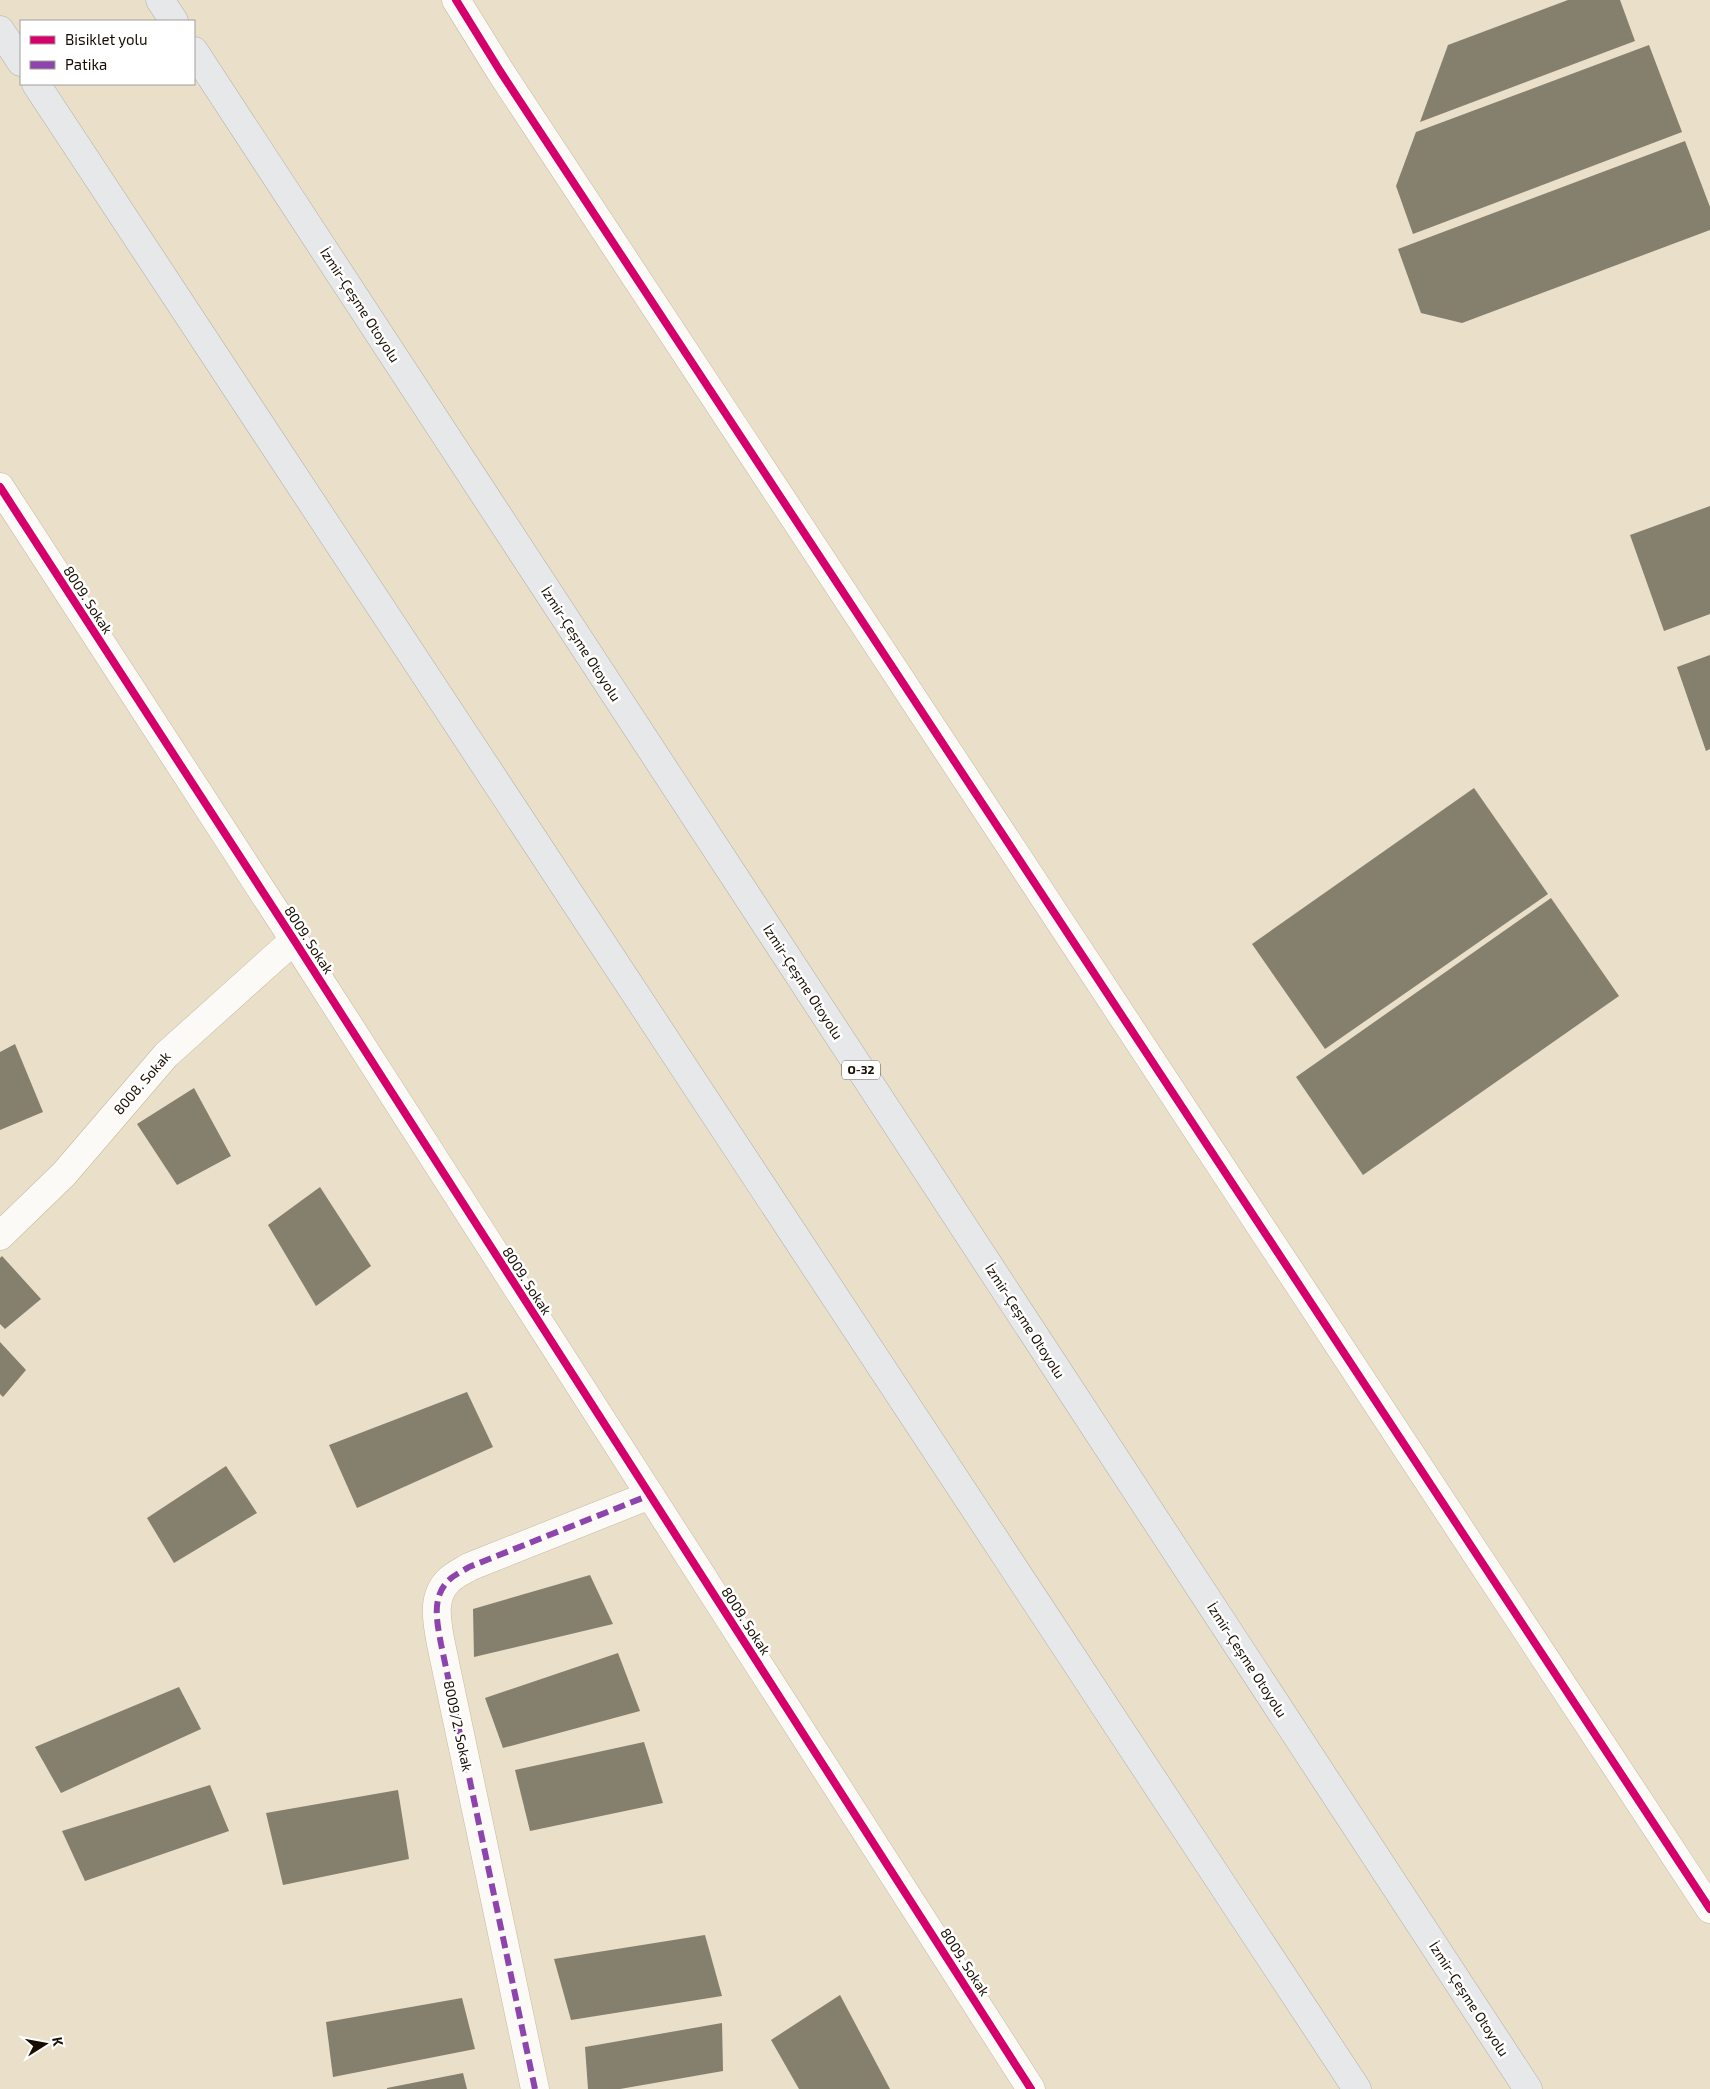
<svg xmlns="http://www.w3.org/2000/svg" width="1710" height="2089" font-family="'Exo 2',sans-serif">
<rect width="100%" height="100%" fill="#eadfc8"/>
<g fill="#857f6d">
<polygon points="1568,0 1620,0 1635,41 1420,122 1448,45"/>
<polygon points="1649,45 1682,132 1413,234 1396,186 1416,132"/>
<polygon points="1685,141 1710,207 1710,230 1462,323 1421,313 1398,249"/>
<polygon points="1710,506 1710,614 1664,631 1630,535"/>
<polygon points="1710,655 1710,749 1706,751 1677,667"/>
<polygon points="1474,788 1548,894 1325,1049 1252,944"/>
<polygon points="1551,898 1619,996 1363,1175 1296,1077"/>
<polygon points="15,1044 43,1112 0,1130 0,1052"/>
<polygon points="194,1088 231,1156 177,1185 137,1124"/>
<polygon points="320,1187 371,1266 316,1306 268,1225"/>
<polygon points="2,1256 41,1299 5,1329 0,1324 0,1258"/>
<polygon points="0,1342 26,1370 3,1397 0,1394"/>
<polygon points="467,1392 493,1447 357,1508 329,1445"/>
<polygon points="226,1466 257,1513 174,1563 147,1518"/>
<polygon points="590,1575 613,1624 474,1657 473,1609"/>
<polygon points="618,1653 640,1711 503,1748 485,1698"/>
<polygon points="179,1687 201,1729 61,1793 35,1747"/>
<polygon points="644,1742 663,1803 530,1831 515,1770"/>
<polygon points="210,1785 229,1831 85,1881 62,1831"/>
<polygon points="398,1790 409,1859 283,1885 266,1813"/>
<polygon points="705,1935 722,1996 571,2020 554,1959"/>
<polygon points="840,1995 890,2089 799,2089 771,2040"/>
<polygon points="462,1998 475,2049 333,2077 326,2022"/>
<polygon points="722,2023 723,2071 620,2089 588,2089 585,2047"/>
<polygon points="463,2073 467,2089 387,2089 387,2088"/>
</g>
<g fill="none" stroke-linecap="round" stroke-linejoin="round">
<g stroke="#c5b9a0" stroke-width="29">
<g id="minor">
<polyline points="0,487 294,940 1031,2089"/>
<polyline points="0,1236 64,1174 166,1055 294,940"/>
<path d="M535 2089 441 1644C437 1622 431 1597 449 1580 454 1575 463 1571 469 1567L650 1495"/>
</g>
</g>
<g stroke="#c5b9a0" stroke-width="29">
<polyline id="tertiary" points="456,0 500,71 1710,1909"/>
</g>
<g stroke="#b1aea9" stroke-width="29">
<g id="motorway">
<polyline points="160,0 174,21"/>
<polyline points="0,30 21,62"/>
<polyline points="194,51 1528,2089"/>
<polyline points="36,84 1357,2089"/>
</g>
</g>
<use href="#minor" stroke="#fcfaf7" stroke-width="28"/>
<use href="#tertiary" stroke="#fcfaf7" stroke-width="28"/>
<use href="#motorway" stroke="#e7e8e9" stroke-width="28"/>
<path stroke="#8e44ad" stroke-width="6" stroke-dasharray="12 6" stroke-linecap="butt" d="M535 2089 441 1644C437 1622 431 1597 449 1580 454 1575 463 1571 469 1567L650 1495"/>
<g stroke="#fff" stroke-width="11">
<g id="cycleway">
<polyline points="456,0 500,71 1710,1909"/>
<polyline points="0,487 294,940 1031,2089"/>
</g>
</g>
<use href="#cycleway" stroke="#d6006c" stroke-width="8"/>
</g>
<g text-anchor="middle" stroke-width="5" stroke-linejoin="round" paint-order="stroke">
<rect fill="#fff" stroke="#5d564c" stroke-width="1" x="842" y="1060.5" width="38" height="19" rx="4"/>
<g font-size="12" font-weight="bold" fill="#170d00">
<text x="861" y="1074">O-32</text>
</g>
<g font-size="14" fill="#170d00" stroke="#fff">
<text transform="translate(360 305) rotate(57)" y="5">İzmir-Çeşme Otoyolu</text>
<text transform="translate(88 600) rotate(57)" y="5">8009. Sokak</text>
<text transform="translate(581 644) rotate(57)" y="5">İzmir-Çeşme Otoyolu</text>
<text transform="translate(309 940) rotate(57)" y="5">8009. Sokak</text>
<text transform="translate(803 982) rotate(57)" y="5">İzmir-Çeşme Otoyolu</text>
<text transform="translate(142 1083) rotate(-49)" y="5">8008. Sokak</text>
<text transform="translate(527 1281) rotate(57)" y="5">8009. Sokak</text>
<text transform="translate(1025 1321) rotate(57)" y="5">İzmir-Çeşme Otoyolu</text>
<text transform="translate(746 1621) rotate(57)" y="5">8009. Sokak</text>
<text transform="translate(1247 1660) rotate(57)" y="5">İzmir-Çeşme Otoyolu</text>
<text transform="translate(458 1726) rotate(78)" y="5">8009/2. Sokak</text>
<text transform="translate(965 1962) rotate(57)" y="5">8009. Sokak</text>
<text transform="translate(1469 1999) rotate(57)" y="5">İzmir-Çeşme Otoyolu</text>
</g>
</g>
<rect x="20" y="20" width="175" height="65" fill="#ffffff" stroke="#a29e99"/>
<rect x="30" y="36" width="25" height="8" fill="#d6006c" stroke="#a29e99"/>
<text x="65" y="45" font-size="15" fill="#170d00">Bisiklet yolu</text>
<rect x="30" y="61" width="25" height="8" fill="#8e44ad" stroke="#a29e99"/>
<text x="65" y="70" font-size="15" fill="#170d00">Patika</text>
<g transform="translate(45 2044) rotate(79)" stroke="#ffffff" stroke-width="4" paint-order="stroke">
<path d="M0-4L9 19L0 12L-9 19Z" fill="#170d00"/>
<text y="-8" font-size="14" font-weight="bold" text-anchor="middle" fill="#170d00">K</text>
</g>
</svg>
